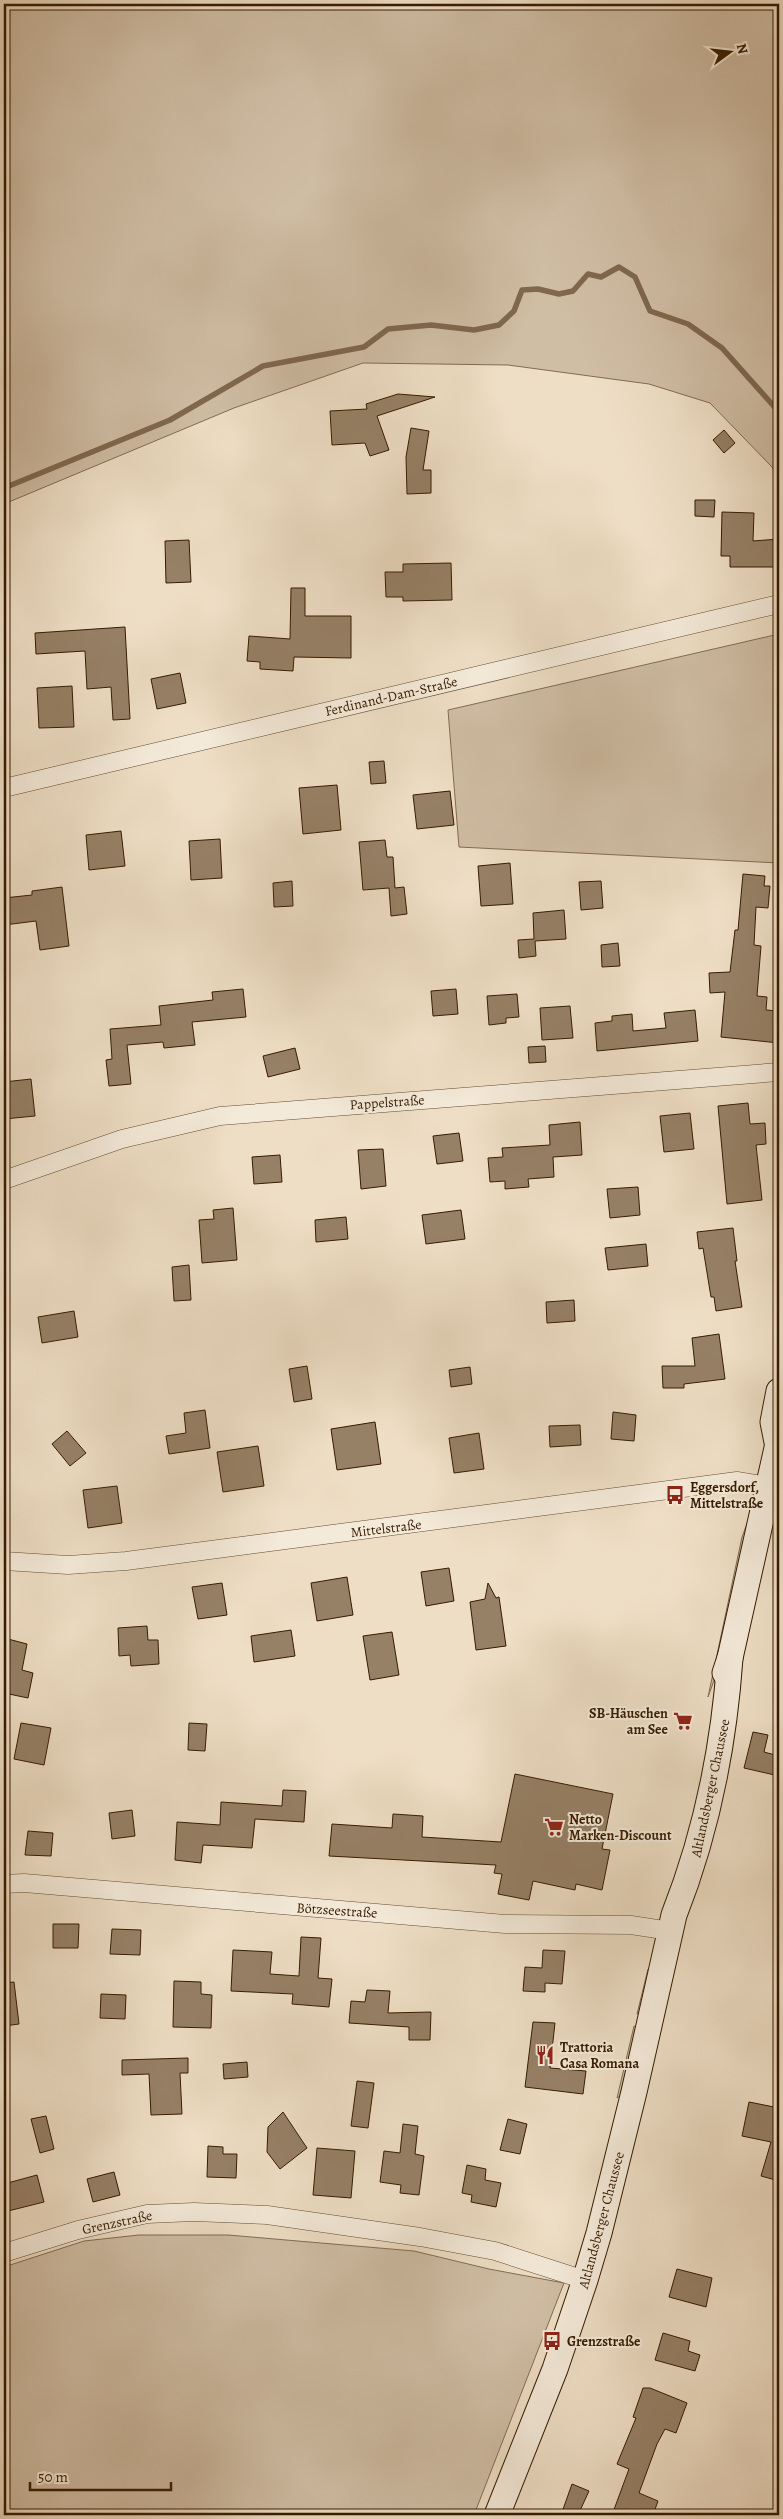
<svg xmlns="http://www.w3.org/2000/svg" width="783" height="2519" font-family="Alegreya,serif">
<rect width="100%" height="100%" fill="#eedec5"/>
<filter id="stains"><feTurbulence type="fractalNoise" baseFrequency=".004" numOctaves="4"/><feColorMatrix values="0 0 0 0 .2 0 0 0 0 .09 0 0 0 0 .02 0 0 0 .5 -.17"/></filter>
<radialGradient id="worn" r=".72"><stop offset=".6" stop-color="#630" stop-opacity="0"/><stop offset="1" stop-color="#630" stop-opacity=".3"/></radialGradient>
<g fill="#cfbda4" stroke="#826c52">
<polygon points="4,4 779,4 779,479 772,467 710,403 649,384 508,365 363,363 234,408 4,504"/>
<polygon points="779,634 779,863 459,847 448,710"/>
<polygon points="748,1521 715,1678 708,1697 742,1537"/>
<polygon points="648,1969 651,1970 641,2013 637,2014"/>
<polygon points="634,2026 638,2028 622,2095 617,2098"/>
<polygon points="139,2235 228,2235 414,2251 489,2269 564,2283 474,2515 4,2515 4,2267 84,2241"/>
</g>
<g fill="none" stroke-linecap="round" stroke-linejoin="round">
<polyline stroke="#7f684e" stroke-width="5.5" points="4,488 170,420 263,366 364,347 388,329 431,325 474,330 499,325 514,311 522,290 538,289 559,294 573,291 588,274 601,277 619,267 635,277 650,311 688,324 722,348 779,412"/>
</g>
<g fill="#968066" stroke="#361b00">
<polygon points="398,394 435,397 377,416 389,450 370,456 365,443 332,445 330,411 367,409 366,404"/>
<polygon points="411,428 429,431 423,470 431,470 431,493 407,494 406,457"/>
<polygon points="724,430 735,443 724,453 713,440"/>
<polygon points="695,500 715,500 714,517 695,516"/>
<polygon points="722,512 754,513 753,541 779,539 779,567 730,567 730,556 721,556"/>
<polygon points="189,540 191,582 166,583 165,541"/>
<polygon points="451,563 452,600 403,601 403,597 386,597 385,572 403,572 403,564"/>
<polygon points="291,588 305,588 305,616 351,616 351,658 294,657 293,671 260,669 260,662 247,661 249,636 290,639"/>
<polygon points="125,627 130,719 113,720 111,687 87,689 85,651 36,654 35,633"/>
<polygon points="180,673 186,703 157,709 151,679"/>
<polygon points="72,686 74,727 39,728 37,688"/>
<polygon points="384,761 386,783 371,784 369,762"/>
<polygon points="337,785 341,830 303,834 299,788"/>
<polygon points="450,791 454,825 417,829 413,795"/>
<polygon points="121,831 125,866 89,870 86,835"/>
<polygon points="220,839 222,878 191,880 189,841"/>
<polygon points="385,840 387,857 393,857 395,888 404,887 407,914 391,916 389,888 363,890 359,842"/>
<polygon points="510,863 513,904 481,906 478,866"/>
<polygon points="743,874 765,876 764,886 770,886 768,908 756,907 754,945 761,946 757,996 767,997 766,1010 779,1011 779,1043 721,1037 725,992 710,993 709,973 730,972 735,930 738,930"/>
<polygon points="292,881 293,906 274,907 273,883"/>
<polygon points="601,881 603,908 581,910 579,882"/>
<polygon points="62,887 69,946 40,950 36,921 4,925 4,898 32,895 32,891"/>
<polygon points="564,910 566,939 535,941 536,956 519,958 518,940 534,939 533,913"/>
<polygon points="618,943 620,966 602,967 601,945"/>
<polygon points="243,989 246,1017 192,1022 195,1045 164,1048 163,1042 127,1045 131,1084 109,1086 106,1060 112,1059 110,1029 161,1025 159,1006 213,1000 212,992"/>
<polygon points="456,989 458,1014 433,1016 431,991"/>
<polygon points="517,994 519,1017 506,1018 506,1023 489,1025 487,996"/>
<polygon points="570,1006 573,1038 542,1040 540,1008"/>
<polygon points="695,1010 698,1041 597,1051 595,1023 612,1021 612,1016 632,1014 633,1031 666,1028 664,1013"/>
<polygon points="545,1046 546,1062 529,1063 528,1047"/>
<polygon points="295,1048 300,1069 268,1077 263,1056"/>
<polygon points="31,1079 35,1116 4,1119 4,1082"/>
<polygon points="748,1103 750,1124 765,1123 766,1144 756,1145 762,1200 727,1204 718,1106"/>
<polygon points="690,1113 694,1149 664,1152 660,1116"/>
<polygon points="580,1122 582,1155 553,1157 554,1177 528,1179 529,1187 505,1189 505,1181 490,1182 488,1158 503,1157 502,1148 550,1145 549,1125"/>
<polygon points="459,1133 463,1161 437,1164 433,1136"/>
<polygon points="383,1149 386,1186 361,1189 358,1150"/>
<polygon points="280,1155 282,1182 254,1184 252,1157"/>
<polygon points="638,1187 640,1215 610,1218 607,1189"/>
<polygon points="233,1208 237,1260 202,1263 199,1220 214,1219 213,1210"/>
<polygon points="461,1210 465,1239 426,1244 422,1215"/>
<polygon points="346,1217 348,1239 316,1242 315,1220"/>
<polygon points="733,1228 737,1261 735,1261 742,1307 716,1311 714,1297 711,1297 703,1248 699,1249 697,1232"/>
<polygon points="646,1244 648,1266 608,1270 605,1248"/>
<polygon points="189,1265 191,1300 174,1301 172,1267"/>
<polygon points="574,1300 575,1321 547,1323 546,1302"/>
<polygon points="74,1311 78,1337 42,1343 38,1317"/>
<polygon points="719,1334 725,1379 684,1384 684,1388 663,1388 662,1366 695,1366 692,1338"/>
<polygon points="307,1366 312,1399 294,1402 289,1369"/>
<polygon points="470,1367 472,1384 451,1387 449,1370"/>
<polygon points="205,1410 210,1448 169,1454 166,1436 186,1433 184,1413"/>
<polygon points="613,1412 636,1415 634,1441 611,1439"/>
<polygon points="375,1422 381,1464 337,1470 331,1429"/>
<polygon points="580,1425 581,1445 550,1447 549,1426"/>
<polygon points="67,1431 86,1453 70,1466 52,1444"/>
<polygon points="479,1433 484,1469 454,1473 449,1438"/>
<polygon points="258,1446 264,1486 223,1492 217,1452"/>
<polygon points="117,1486 122,1523 88,1528 83,1490"/>
<polygon points="449,1568 454,1601 426,1606 421,1572"/>
<polygon points="347,1577 353,1615 317,1621 311,1583"/>
<polygon points="222,1583 227,1615 198,1619 192,1587"/>
<polygon points="488,1583 496,1598 499,1597 506,1646 476,1650 470,1602 485,1599"/>
<polygon points="147,1626 148,1640 158,1640 159,1664 131,1666 130,1655 119,1656 118,1628"/>
<polygon points="291,1630 295,1656 254,1662 251,1636"/>
<polygon points="392,1632 399,1675 370,1680 363,1636"/>
<polygon points="8,1639 27,1644 22,1670 33,1673 28,1698 4,1693 4,1657"/>
<polygon points="21,1723 51,1728 44,1765 14,1759"/>
<polygon points="189,1723 207,1724 205,1751 188,1750"/>
<polygon points="753,1732 768,1735 764,1752 779,1756 779,1776 744,1768"/>
<polygon points="515,1774 613,1794 602,1849 610,1850 602,1890 576,1884 575,1890 533,1881 529,1900 498,1894 502,1874 494,1873 496,1865 329,1856 332,1824 392,1828 393,1814 423,1816 422,1837 501,1842"/>
<polygon points="283,1790 306,1791 304,1822 255,1819 252,1848 203,1845 201,1863 175,1860 177,1822 220,1825 221,1802 282,1806"/>
<polygon points="132,1810 135,1836 112,1839 109,1813"/>
<polygon points="28,1831 53,1833 51,1856 25,1855"/>
<polygon points="53,1924 79,1924 78,1948 53,1948"/>
<polygon points="112,1929 141,1930 140,1955 110,1954"/>
<polygon points="301,1937 321,1938 318,1978 332,1979 329,2007 292,2004 293,1994 231,1991 233,1950 272,1952 270,1974 299,1976"/>
<polygon points="543,1950 565,1951 562,1984 545,1983 545,1992 523,1991 525,1967 542,1968"/>
<polygon points="174,1981 201,1982 201,1994 212,1995 211,2028 173,2027"/>
<polygon points="14,1982 19,2024 4,2026 4,1983"/>
<polygon points="367,1990 390,1991 388,2013 431,2012 430,2040 409,2040 409,2027 349,2023 351,2001 365,2002"/>
<polygon points="101,1994 126,1995 125,2019 100,2018"/>
<polygon points="533,2022 555,2023 550,2068 586,2071 583,2094 525,2087"/>
<polygon points="188,2058 188,2073 180,2073 182,2114 151,2115 149,2074 122,2075 122,2060"/>
<polygon points="247,2062 248,2077 224,2079 223,2064"/>
<polygon points="357,2081 374,2083 368,2128 351,2126"/>
<polygon points="749,2102 779,2108 779,2181 761,2176 771,2142 742,2136"/>
<polygon points="283,2112 307,2148 280,2169 267,2152 268,2127"/>
<polygon points="46,2116 54,2149 40,2153 31,2119"/>
<polygon points="508,2119 527,2124 520,2154 500,2150"/>
<polygon points="403,2124 418,2126 415,2154 424,2156 419,2195 400,2193 401,2185 380,2182 384,2151 400,2153"/>
<polygon points="208,2146 223,2147 223,2154 237,2154 236,2178 207,2177"/>
<polygon points="317,2148 355,2151 351,2198 313,2195"/>
<polygon points="467,2165 486,2169 485,2180 501,2183 496,2207 471,2202 472,2195 462,2193"/>
<polygon points="114,2172 120,2195 93,2202 87,2179"/>
<polygon points="37,2175 44,2202 4,2212 4,2184"/>
<polygon points="677,2269 712,2278 706,2307 669,2297"/>
<polygon points="663,2333 690,2341 688,2351 700,2355 695,2371 655,2360"/>
<polygon points="643,2388 650,2388 687,2403 676,2433 665,2429 657,2444 639,2493 658,2501 653,2515 612,2515 629,2469 617,2464 636,2418 633,2417"/>
<polygon points="572,2484 589,2491 578,2515 561,2515"/>
</g>
<g fill="none" stroke-linecap="round" stroke-linejoin="round">
<g stroke="#644c31" stroke-width="19">
<g id="street">
<polyline points="4,788 779,604"/>
<polyline points="4,1180 122,1139 220,1116 779,1072"/>
<polyline points="4,1561 68,1565 126,1561 737,1481 768,1486"/>
<polyline points="4,1884 24,1883 505,1924 631,1925 670,1931"/>
<polyline points="4,2253 78,2230 147,2214 194,2212 267,2215 420,2237 495,2251 585,2280"/>
</g>
</g>
<g stroke="#361b00" stroke-width="27">
<g id="secondary">
<polyline points="777,1442 773,1422 779,1391"/>
<polyline points="725,1673 730,1658 779,1439"/>
<path d="M497 2515 555 2369 585 2280 599 2233 634 2092 674 1915C706 1834 724 1745 730 1658"/>
</g>
</g>
<use href="#street" stroke="#f4ead9" stroke-width="18"/>
<use href="#secondary" stroke="#f4ead9" stroke-width="25"/>
</g>
<defs>
<g id="bus-bare" transform="scale(1.5)"><path d="M-5-6H5V4H4V6H2V4H-2V6H-4V4H-5ZM-3.5-4V0h7V-4ZM-3.5 1.2v1.5H-2V1.2ZM2 1.2v1.5H3.5V1.2Z" fill="#8f2418" stroke="#f4ead9" stroke-width="2.5" paint-order="stroke"/></g>
<g id="supermarket-bare" transform="scale(1.5)"><path d="M-6-5.5h2.5l.6 2H6L4.5 2H-2.5L-4.4-4H-6ZM-1.5 3.2a1.3 1.3 0 1 0 .1 0ZM3 3.2a1.3 1.3 0 1 0 .1 0Z" fill="#8f2418" stroke="#f4ead9" stroke-width="2.5" paint-order="stroke"/></g>
<g id="restaurant-bare" transform="scale(1.5)"><path d="M-5-6h1v4h1v-4h1v4h1v-4h1v5L-1.5 .5V6h-2V.5L-5-1ZM5-6V6H3V1.5H1.5Q1.5-4 5-6Z" fill="#8f2418" stroke="#f4ead9" stroke-width="2.5" paint-order="stroke"/></g>
</defs>
<g fill-rule="evenodd">
<use href="#bus-bare" x="675" y="1495"/>
<use href="#supermarket-bare" x="683" y="1721"/>
<use href="#supermarket-bare" x="554" y="1827"/>
<use href="#restaurant-bare" x="545" y="2055"/>
<use href="#bus-bare" x="552" y="2341"/>
</g>
<g text-anchor="middle" stroke-width="4" stroke-linejoin="round" paint-order="stroke">
<g font-size="14" fill="#361b00" stroke="#f4ead9">
<text transform="translate(391 696) rotate(-13)" y="5">Ferdinand-Dam-Straße</text>
<text transform="translate(387 1102) rotate(-4)" y="5">Pappelstraße</text>
<text transform="translate(386 1528) rotate(-7)" y="5">Mittelstraße</text>
<text transform="translate(710 1788) rotate(-78)" y="5">Altlandsberger Chaussee</text>
<text transform="translate(337 1910) rotate(4)" y="5">Bötzseestraße</text>
<text transform="translate(601 2220) rotate(-75)" y="5">Altlandsberger Chaussee</text>
<text transform="translate(117 2222) rotate(-12)" y="5">Grenzstraße</text>
</g>
<g font-size="14" font-weight="bold" fill="#361b00" stroke="#f4ead9" text-anchor="start">
<text x="690" y="1492">Eggersdorf,<tspan x="690" dy="16">Mittelstraße</tspan></text>
<text x="668" y="1718" text-anchor="end">SB-Häuschen<tspan x="668" dy="16">am See</tspan></text>
<text x="569" y="1824">Netto<tspan x="569" dy="16">Marken-Discount</tspan></text>
<text x="560" y="2052">Trattoria<tspan x="560" dy="16">Casa Romana</tspan></text>
<text x="567" y="2346">Grenzstraße</text>
</g>
</g>
<rect width="783" height="2519" fill="none" stroke="#eedec5" stroke-width="20"/>
<rect x="5" y="5" width="773" height="2509" fill="none" stroke="#361b00" stroke-width="2.5"/>
<rect x="10" y="10" width="763" height="2499" fill="none" stroke="#361b00"/>
<g transform="translate(730 52) rotate(75)" stroke="#f4ead9" stroke-width="4" paint-order="stroke">
<path d="M0-4L9 19L0 12L-9 19Z" fill="#361b00"/>
<text y="-8" font-size="14" font-weight="bold" text-anchor="middle" fill="#361b00">N</text>
</g>
<path d="M30 2482v8h141v-8" fill="none" stroke="#361b00" stroke-width="2.5"/>
<text x="38" y="2482" font-size="15" fill="#361b00" stroke="#f4ead9" stroke-width="4" paint-order="stroke">50 m</text>
<rect width="100%" height="100%" filter="url(#stains)"/>
<rect width="100%" height="100%" fill="url(#worn)"/>
</svg>
